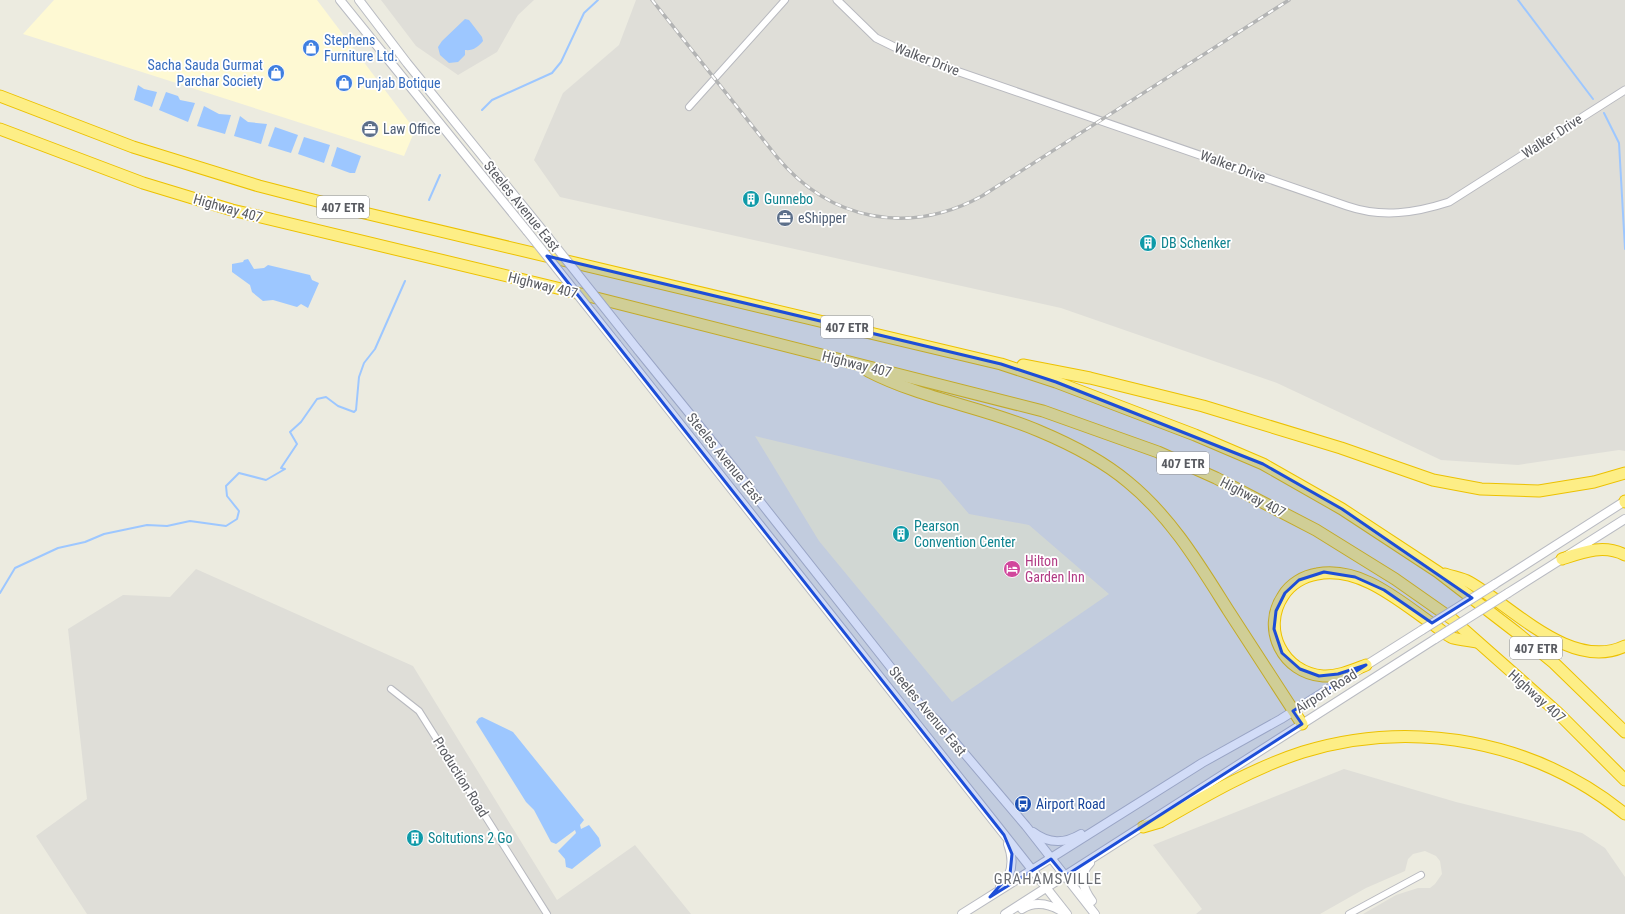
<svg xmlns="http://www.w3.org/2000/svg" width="1625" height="914" font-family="'Roboto Condensed',sans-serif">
<rect width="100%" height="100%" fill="#ecebe0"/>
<g fill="#fef9d3">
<polygon points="54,0 317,0 415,130 404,156 23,34"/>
<polygon points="755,436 940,480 969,514 1029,525 1109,594 952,702 819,541"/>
</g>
<g fill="#dfded8">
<polygon points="381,0 534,0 518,15 497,52 458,75 416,46"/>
<polygon points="636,0 1625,0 1625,451 1619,450 1518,465 1441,460 1277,383 1061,308 560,197 534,160 563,93 619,45"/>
<polygon points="196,569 413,666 557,900 635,845 691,914 87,914 36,836 87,799 68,629 123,595 170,597"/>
<polygon points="1344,769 1456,802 1582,833 1605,848 1625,877 1625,914 1363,914 1396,895 1418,888 1430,888 1435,884 1442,874 1440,861 1436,856 1425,851 1413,854 1408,859 1405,871 1366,888 1320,914 1196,914 1202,909 1153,845"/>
</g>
<g fill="#9dc7ff">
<path d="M465 19 469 20 482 37 483 41C478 47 473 51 465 50V55L458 62 449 63 440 55 438 47 442 41Z"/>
<polygon points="138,85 144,89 157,92 152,107 134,100"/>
<polygon points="166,92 178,96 180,100 195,103 188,122 159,110"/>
<polygon points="204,106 219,114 231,115 225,134 197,126"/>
<polygon points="240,116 248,122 267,124 261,144 234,136"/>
<polygon points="275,127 298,135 291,153 268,146"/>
<polygon points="304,137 330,145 324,163 298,154"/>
<polygon points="337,147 361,156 355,173 350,173 331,166"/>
<polygon points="248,259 254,269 264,268 268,265 310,275 312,280 319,283 308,308 301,304 297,307 273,300 263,301 252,292 250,285 232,272 232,264 243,262 244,260"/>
<polygon points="482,717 513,732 584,820 580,825 581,829 589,825 599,838 601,846 572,869 566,867 565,859 558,851 576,833 575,830 556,844 551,842 534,810 526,802 476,722 479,718"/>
</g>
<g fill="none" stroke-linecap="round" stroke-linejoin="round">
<g stroke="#9dc7ff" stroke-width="2">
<polyline points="1518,0 1593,99"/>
<polyline points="482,110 492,100 552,73 561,62 584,13 598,0"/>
<polyline points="1604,113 1619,143 1625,249"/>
<polyline points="429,200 440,175"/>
<polyline points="0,593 15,568 58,548 85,542 104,534 147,525 167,526 190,521 226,526 237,519 239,511 227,496 226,486 239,473 266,480 285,469 281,468 297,444 290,432 301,422 317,399 326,397 338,406 354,412 356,410 359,377 364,363 375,349 405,281"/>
</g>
<g stroke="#b8b9bf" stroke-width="8">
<g id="minor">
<polyline points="689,107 785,0"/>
<polyline points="391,689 419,711 547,914"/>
<polyline points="1349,914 1421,875"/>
</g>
</g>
<g stroke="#b8b9bf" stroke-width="9">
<path id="tertiary" d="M837 0 876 38 913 56 1347 206C1382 218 1415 213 1449 202L1625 90"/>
</g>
<g stroke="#b9bbc2" stroke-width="10">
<g id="secondary">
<polyline points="340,0 527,231"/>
<polyline points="359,0 407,63 548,237"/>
<polyline points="617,344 1067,914"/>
<polyline points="638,350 732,466 922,707 937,721 1026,826 1095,914"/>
<polyline points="1495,584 1625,501"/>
<polyline points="1508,593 1625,519"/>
<path d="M1033 832C1049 844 1064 844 1081 834"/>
<path d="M1090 863C1078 875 1083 889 1092 901"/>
<path d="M1000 887C1013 875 1014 860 1008 844"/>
<path d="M1022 909C1036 900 1050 904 1063 912"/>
<polyline points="962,914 1202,763 1281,719 1422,630"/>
<polyline points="1005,914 1435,639"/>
</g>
</g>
<g stroke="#ecc100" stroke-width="13">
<g id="motorway">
<polyline points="0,96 133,147 259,186 356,211 1001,364 1056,382 1195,435 1263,464 1342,509 1438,572 1516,632 1554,663 1625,732"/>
<polyline points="0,129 143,183 232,210 553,287 1043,411 1158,452 1216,478 1316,530 1395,579 1452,619 1557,712 1625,780"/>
<polyline points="1023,365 1090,378 1203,406 1341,448 1433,480 1481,489 1539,491 1594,482 1625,473"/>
<path d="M868 371C922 399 984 407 1039 431 1070 444 1103 461 1128 482 1171 517 1199 564 1228 610 1253 648 1277 686 1302 724"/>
<polyline points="1625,501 1625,502"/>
<path d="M1562 559C1583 552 1604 544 1625 555"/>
<path d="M1445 574C1453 577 1462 578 1469 582 1512 606 1571 672 1625 646"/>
<path d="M1366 665C1353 670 1337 677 1323 676 1283 673 1261 629 1283 596 1290 584 1304 576 1317 574 1360 566 1398 600 1431 623 1438 627 1445 635 1453 638 1461 640 1469 641 1477 642"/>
<path d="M1143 827 1160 822C1205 796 1253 768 1303 752 1414 718 1535 741 1625 814"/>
</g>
</g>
<use href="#minor" stroke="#fff" stroke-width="6"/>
<use href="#tertiary" stroke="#fff" stroke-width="7"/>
<use href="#secondary" stroke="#fff" stroke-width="8"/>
<use href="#motorway" stroke="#fdee86" stroke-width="11"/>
<g stroke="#b3b4b4" stroke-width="3.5">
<path id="rail" d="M652 0 777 157C830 221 909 236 982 196L1289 0"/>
</g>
<use href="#rail" stroke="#fff" stroke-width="2" stroke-dasharray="6" stroke-linecap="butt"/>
<g stroke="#b9bbc2" stroke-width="10" stroke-linecap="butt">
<g id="secondary-bridge">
<polyline points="527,231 617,344"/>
<polyline points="548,237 638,350"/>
<polyline points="1422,630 1495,584"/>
<polyline points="1435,639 1508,593"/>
</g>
</g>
<use href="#secondary-bridge" stroke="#fff" stroke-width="8"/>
</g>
<path fill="#1d4ed8" fill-opacity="0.2" stroke="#1d4ed8" stroke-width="3" stroke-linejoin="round" d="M547 256 1001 364 1056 382 1263 464 1342 509 1472 598 1432 623 1384 590 1355 577 1324 572 1299 580 1285 593 1276 611 1274 629 1282 653 1300 669 1319 676 1338 674 1366 665 1293 711 1302 724 1065 876 1051 859 990 897 1010 874 1012 854 1004 835Z"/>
<defs>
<g id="shop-disc" transform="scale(0.9)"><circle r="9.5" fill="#3f7fe0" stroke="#fff"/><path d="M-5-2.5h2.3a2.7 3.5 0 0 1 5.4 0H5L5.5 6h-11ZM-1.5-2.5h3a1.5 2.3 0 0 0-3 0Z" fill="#fff"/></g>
<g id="office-disc" transform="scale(0.9)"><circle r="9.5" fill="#5c6f8a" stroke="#fff"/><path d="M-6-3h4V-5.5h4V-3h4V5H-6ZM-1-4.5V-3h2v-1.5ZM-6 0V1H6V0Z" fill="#fff"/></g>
<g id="building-disc" transform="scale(0.9)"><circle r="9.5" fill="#0f9aa8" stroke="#fff"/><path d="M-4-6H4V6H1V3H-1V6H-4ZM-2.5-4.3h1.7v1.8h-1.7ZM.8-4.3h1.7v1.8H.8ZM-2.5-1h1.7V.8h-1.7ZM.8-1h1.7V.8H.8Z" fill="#fff"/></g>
<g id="hotel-disc" transform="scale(0.9)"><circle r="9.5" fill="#d1479c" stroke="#fff"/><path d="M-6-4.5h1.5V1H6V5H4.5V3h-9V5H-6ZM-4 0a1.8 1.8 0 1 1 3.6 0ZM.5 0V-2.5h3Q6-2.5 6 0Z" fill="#fff"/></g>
<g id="bus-disc" transform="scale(0.9)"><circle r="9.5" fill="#1a4fb4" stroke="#fff"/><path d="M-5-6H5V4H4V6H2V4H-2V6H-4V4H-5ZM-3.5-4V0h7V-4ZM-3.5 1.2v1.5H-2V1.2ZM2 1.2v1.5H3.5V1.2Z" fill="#fff"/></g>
</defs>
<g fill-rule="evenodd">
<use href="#shop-disc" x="311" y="48"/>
<use href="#shop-disc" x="276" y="73"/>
<use href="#shop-disc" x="344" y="83"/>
<use href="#office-disc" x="370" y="129"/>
<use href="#building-disc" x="751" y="199"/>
<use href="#office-disc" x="785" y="218"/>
<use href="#building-disc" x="1148" y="243"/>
<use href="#building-disc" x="901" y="534"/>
<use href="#hotel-disc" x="1012" y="569"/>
<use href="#bus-disc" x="1023" y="804"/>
<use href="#building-disc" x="415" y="838"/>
</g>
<g text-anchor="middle" stroke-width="3.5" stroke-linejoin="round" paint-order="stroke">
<g fill="#fff" stroke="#8b8c90" stroke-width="1">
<rect x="317" y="196" width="52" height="22" rx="3"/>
<rect x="821" y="316" width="52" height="22" rx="3"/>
<rect x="1157" y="452" width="52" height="22" rx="3"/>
<rect x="1510" y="637" width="52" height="22" rx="3"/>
</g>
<g font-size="13" font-weight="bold" fill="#595b61">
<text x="343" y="212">407 ETR</text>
<text x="847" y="332">407 ETR</text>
<text x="1183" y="468">407 ETR</text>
<text x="1536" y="653">407 ETR</text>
</g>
<g font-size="14" fill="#366cbe" stroke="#fff" text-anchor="start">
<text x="324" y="45">Stephens<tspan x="324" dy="16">Furniture Ltd.</tspan></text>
<text x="263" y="70" text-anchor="end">Sacha Sauda Gurmat<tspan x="263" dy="16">Parchar Society</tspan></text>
<text x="357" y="88">Punjab Botique</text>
</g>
<g font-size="14" fill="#595b61" stroke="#fff">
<text transform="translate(927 59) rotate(21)" y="5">Walker Drive</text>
<text transform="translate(1552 136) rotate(-33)" y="5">Walker Drive</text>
<text transform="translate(1233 166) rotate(20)" y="5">Walker Drive</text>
<text transform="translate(522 206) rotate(51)" y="5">Steeles Avenue East</text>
<text transform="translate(228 208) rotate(16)" y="5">Highway 407</text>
<text transform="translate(543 285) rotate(14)" y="5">Highway 407</text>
<text transform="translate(857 364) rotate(14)" y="5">Highway 407</text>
<text transform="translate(725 458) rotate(51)" y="5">Steeles Avenue East</text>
<text transform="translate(1253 497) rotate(27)" y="5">Highway 407</text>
<text transform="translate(1326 691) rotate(-32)" y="5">Airport Road</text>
<text transform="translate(1537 696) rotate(42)" y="5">Highway 407</text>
<text transform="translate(928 711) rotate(50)" y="5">Steeles Avenue East</text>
<text transform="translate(461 777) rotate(58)" y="5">Production Road</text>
</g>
<g font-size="14" fill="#4e5e75" stroke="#fff" text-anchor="start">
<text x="383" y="134">Law Office</text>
<text x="798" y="223">eShipper</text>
</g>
<g font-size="14" fill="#0d838f" stroke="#fff" text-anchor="start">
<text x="764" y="204">Gunnebo</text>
<text x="1161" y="248">DB Schenker</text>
<text x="914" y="531">Pearson<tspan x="914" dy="16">Convention Center</tspan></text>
<text x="428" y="843">Soltutions 2 Go</text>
</g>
<g font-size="14" fill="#b23c85" stroke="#fff" text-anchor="start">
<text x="1025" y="566">Hilton<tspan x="1025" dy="16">Garden Inn</tspan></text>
</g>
<g font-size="14" fill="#164399" stroke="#fff" text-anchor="start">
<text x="1036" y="809">Airport Road</text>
</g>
<g font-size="15" letter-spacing="1" fill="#6a6d73" stroke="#fff">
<text x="1048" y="884">GRAHAMSVILLE</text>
</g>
</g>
</svg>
